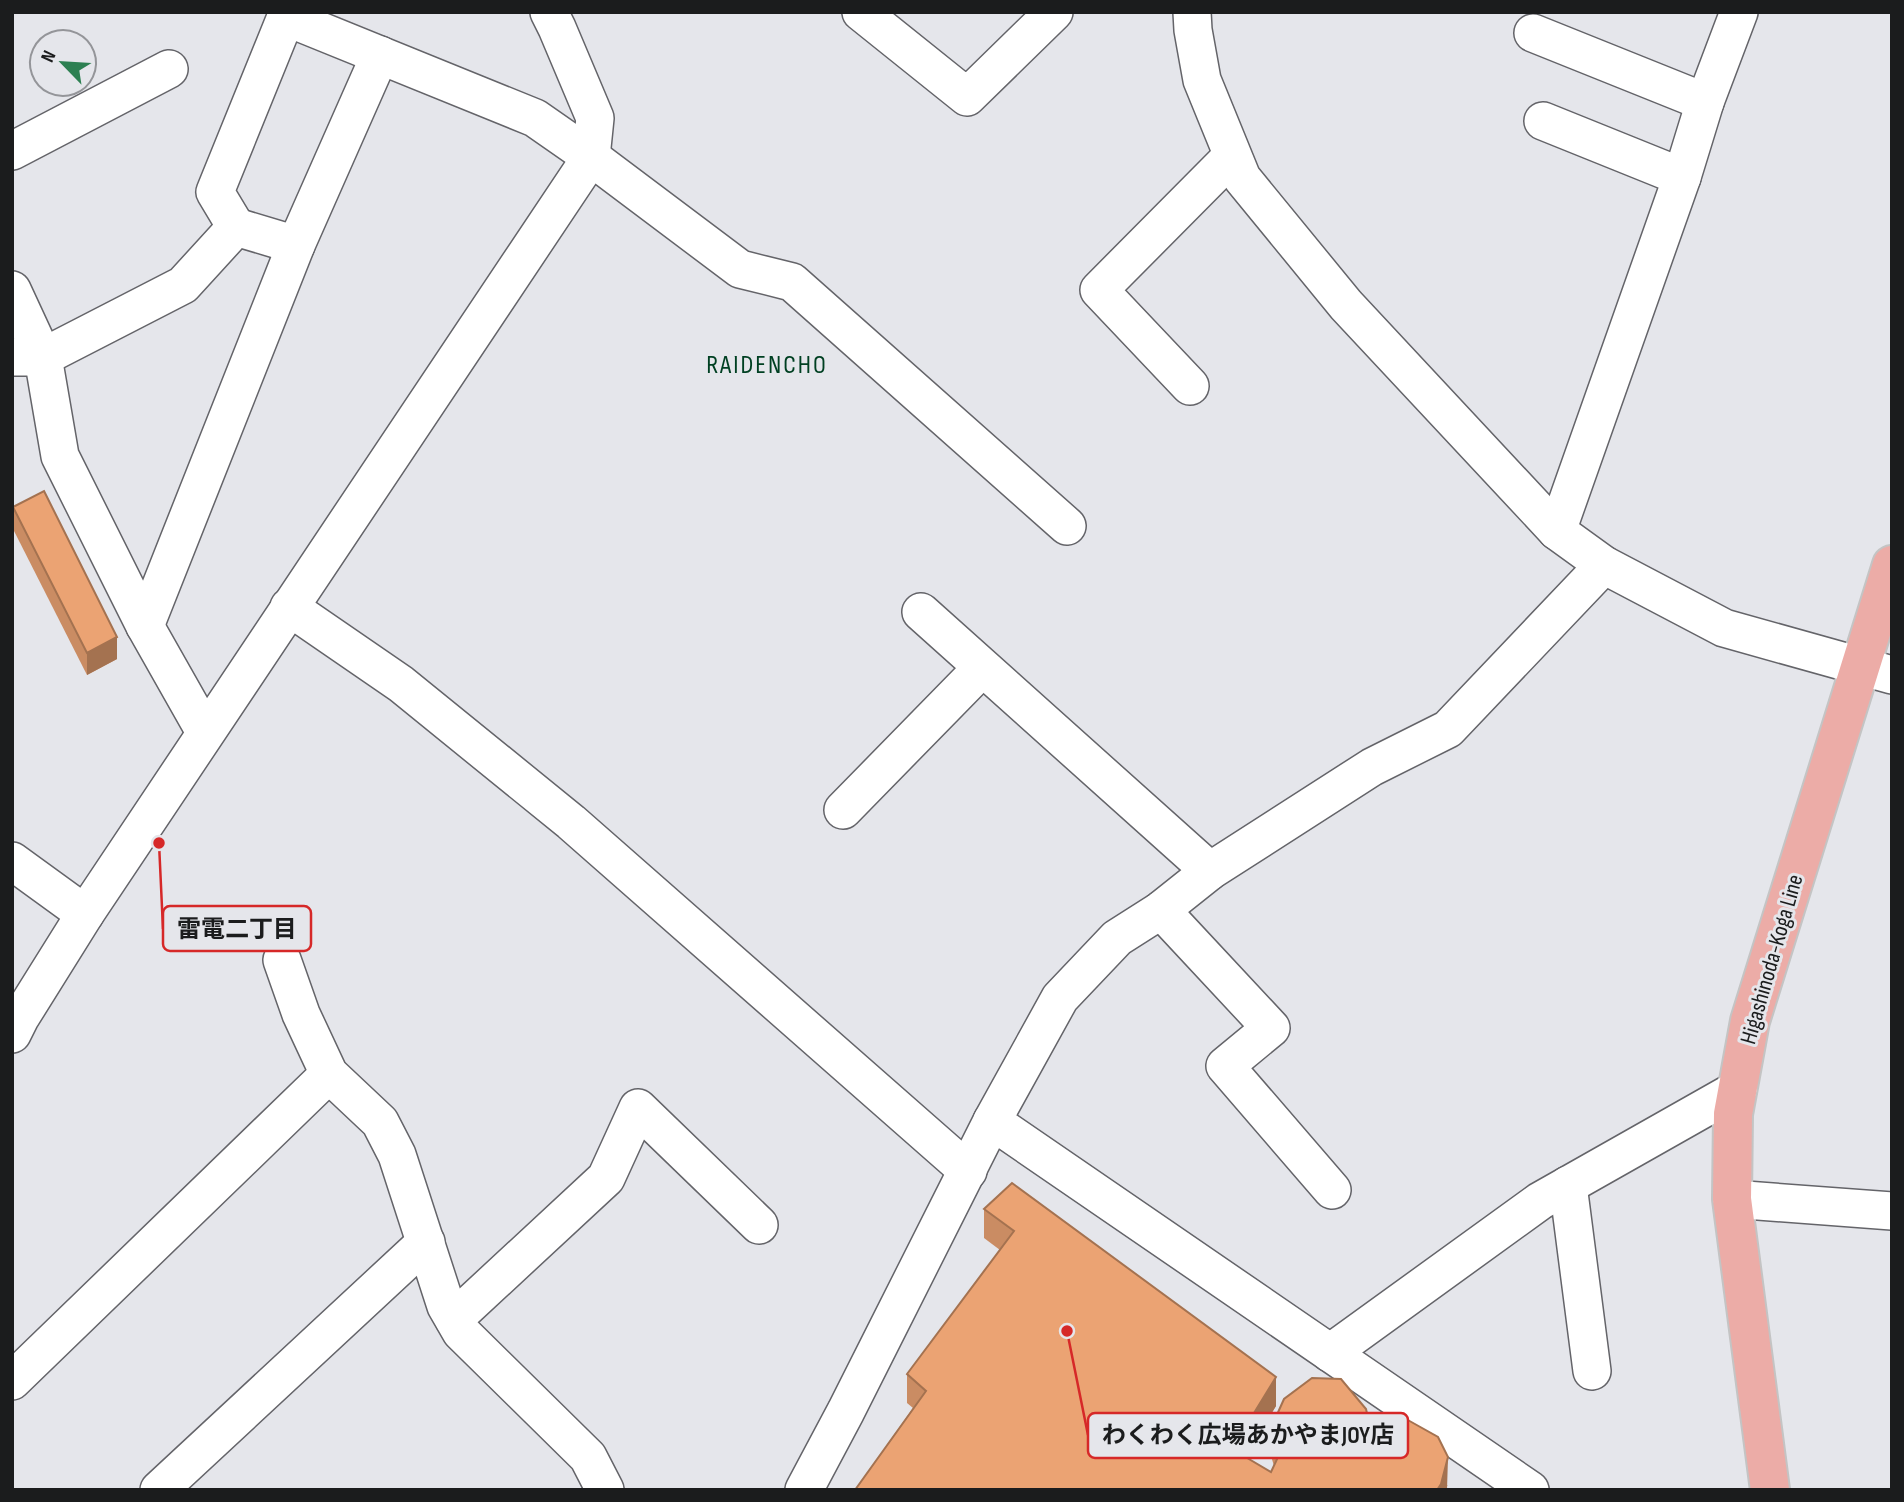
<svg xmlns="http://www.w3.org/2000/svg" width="1904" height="1502" font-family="'Sofia Sans Condensed','Noto Sans JP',sans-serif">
<rect width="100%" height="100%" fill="#e5e6eb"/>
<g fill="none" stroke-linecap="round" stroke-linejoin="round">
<g stroke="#646469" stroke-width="40">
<g id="minor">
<polyline points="288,12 286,17 535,118 591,157 740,269 792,282 1067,526"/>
<polyline points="861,12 967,97 1054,12"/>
<polyline points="1192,12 1193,30 1202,80 1242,178 1346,305 1557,531 1604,565 1724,628 1892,675"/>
<polyline points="1533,33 1705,102"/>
<polyline points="1543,121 1682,177"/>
<polyline points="12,151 169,69"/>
<polyline points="236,227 296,245 380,55"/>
<polyline points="12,290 43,357 60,456 145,626 205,732"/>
<polyline points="12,357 43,357 183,285 236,227 215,192 286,17"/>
<polyline points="1190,386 1099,290 1232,156"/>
<polyline points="1557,531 1682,177 1705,102 1739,12"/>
<polyline points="289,607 401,684 571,822 968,1171"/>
<polyline points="921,612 1210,871"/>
<polyline points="145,626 296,245"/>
<polyline points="843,810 982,668"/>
<polyline points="12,861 85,914"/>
<polyline points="1161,910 1271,1028 1225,1066 1332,1190"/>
<polyline points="282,960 301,1014 329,1074 380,1122 397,1155 446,1306 461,1332 588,1457 605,1490"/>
<polyline points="12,1034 20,1018 85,914 591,157 595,118 557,28 549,12"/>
<polyline points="992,1121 1530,1490"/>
<polyline points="1568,1185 1592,1371"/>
<polyline points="1732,1199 1892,1211"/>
<polyline points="454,1319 606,1178 638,1108 759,1225"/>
<polyline points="1330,1353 1540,1201 1738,1089"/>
<polyline points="12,1381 329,1074"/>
<polyline points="159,1490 426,1242"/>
<polyline points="804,1490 846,1411 992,1121 1060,998 1117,938 1161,910 1210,871 1372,767 1448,729 1604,565"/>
</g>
</g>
<g stroke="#c4c4c4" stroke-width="42">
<polyline id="major" points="1770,1490 1732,1199 1733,1114 1750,1021 1892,565"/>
</g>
<use href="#minor" stroke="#fff" stroke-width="37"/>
<use href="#major" stroke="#ecaca7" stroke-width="38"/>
</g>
<g fill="#ca8c63">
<polygon points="13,507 117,659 87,675 13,529"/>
<polygon points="984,1209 1276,1406 1245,1457 1271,1472 1274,1466 1271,1456 1271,1428 1372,1435 1448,1486 855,1490 913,1408 907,1403 907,1374 1000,1250 984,1238"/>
</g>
<g fill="#a47250">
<polygon points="117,637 117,659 87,675 87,653"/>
<polygon points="1276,1377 1276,1406 1232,1478 1232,1449"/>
<polygon points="1448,1457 1447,1490 1437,1490"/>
</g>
<g fill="#eba373" stroke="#a47250" stroke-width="2">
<polygon points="44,491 117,637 87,653 13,507"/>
<polygon points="1012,1183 1276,1377 1232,1449 1271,1472 1279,1455 1271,1428 1284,1399 1312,1378 1341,1379 1366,1409 1372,1435 1406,1419 1438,1437 1448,1457 1441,1484 1437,1490 855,1490 926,1391 907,1374 1014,1231 984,1209"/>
</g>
<g text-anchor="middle" stroke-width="6" stroke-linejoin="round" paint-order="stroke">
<g font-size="23" fill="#1b1c1d" stroke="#e5e6eb">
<text transform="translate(1771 959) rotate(-74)" y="8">Higashinoda-Koga Line</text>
</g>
<g font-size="26" letter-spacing="2" fill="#004022" stroke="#e5e6eb">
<text x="767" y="373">RAIDENCHO</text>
</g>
</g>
<path fill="none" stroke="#d62828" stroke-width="2.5" d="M159 843L163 929M1067 1331L1088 1435"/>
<g fill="#d62828" stroke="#e5e6eb" stroke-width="2.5">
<circle cx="159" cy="843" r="7"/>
<circle cx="1067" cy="1331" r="7"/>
</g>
<g fill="#e5e6eb" stroke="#d62828" stroke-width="2.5">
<rect x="163" y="906" width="148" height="45" rx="7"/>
<rect x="1088" y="1413" width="320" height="45" rx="7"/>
</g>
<g font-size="24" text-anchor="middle" font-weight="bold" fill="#1b1c1d">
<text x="237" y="937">雷電二丁目</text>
<text x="1248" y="1443">わくわく広場あかやまJOY店</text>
</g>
<rect width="1904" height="1502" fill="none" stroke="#1b1c1d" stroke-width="28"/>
<g transform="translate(63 63) rotate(295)"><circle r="33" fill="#e5e6eb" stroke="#949599" stroke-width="2"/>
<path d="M0-5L12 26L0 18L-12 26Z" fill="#2d8052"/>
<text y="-10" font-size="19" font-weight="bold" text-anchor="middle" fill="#1b1c1d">N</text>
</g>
</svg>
